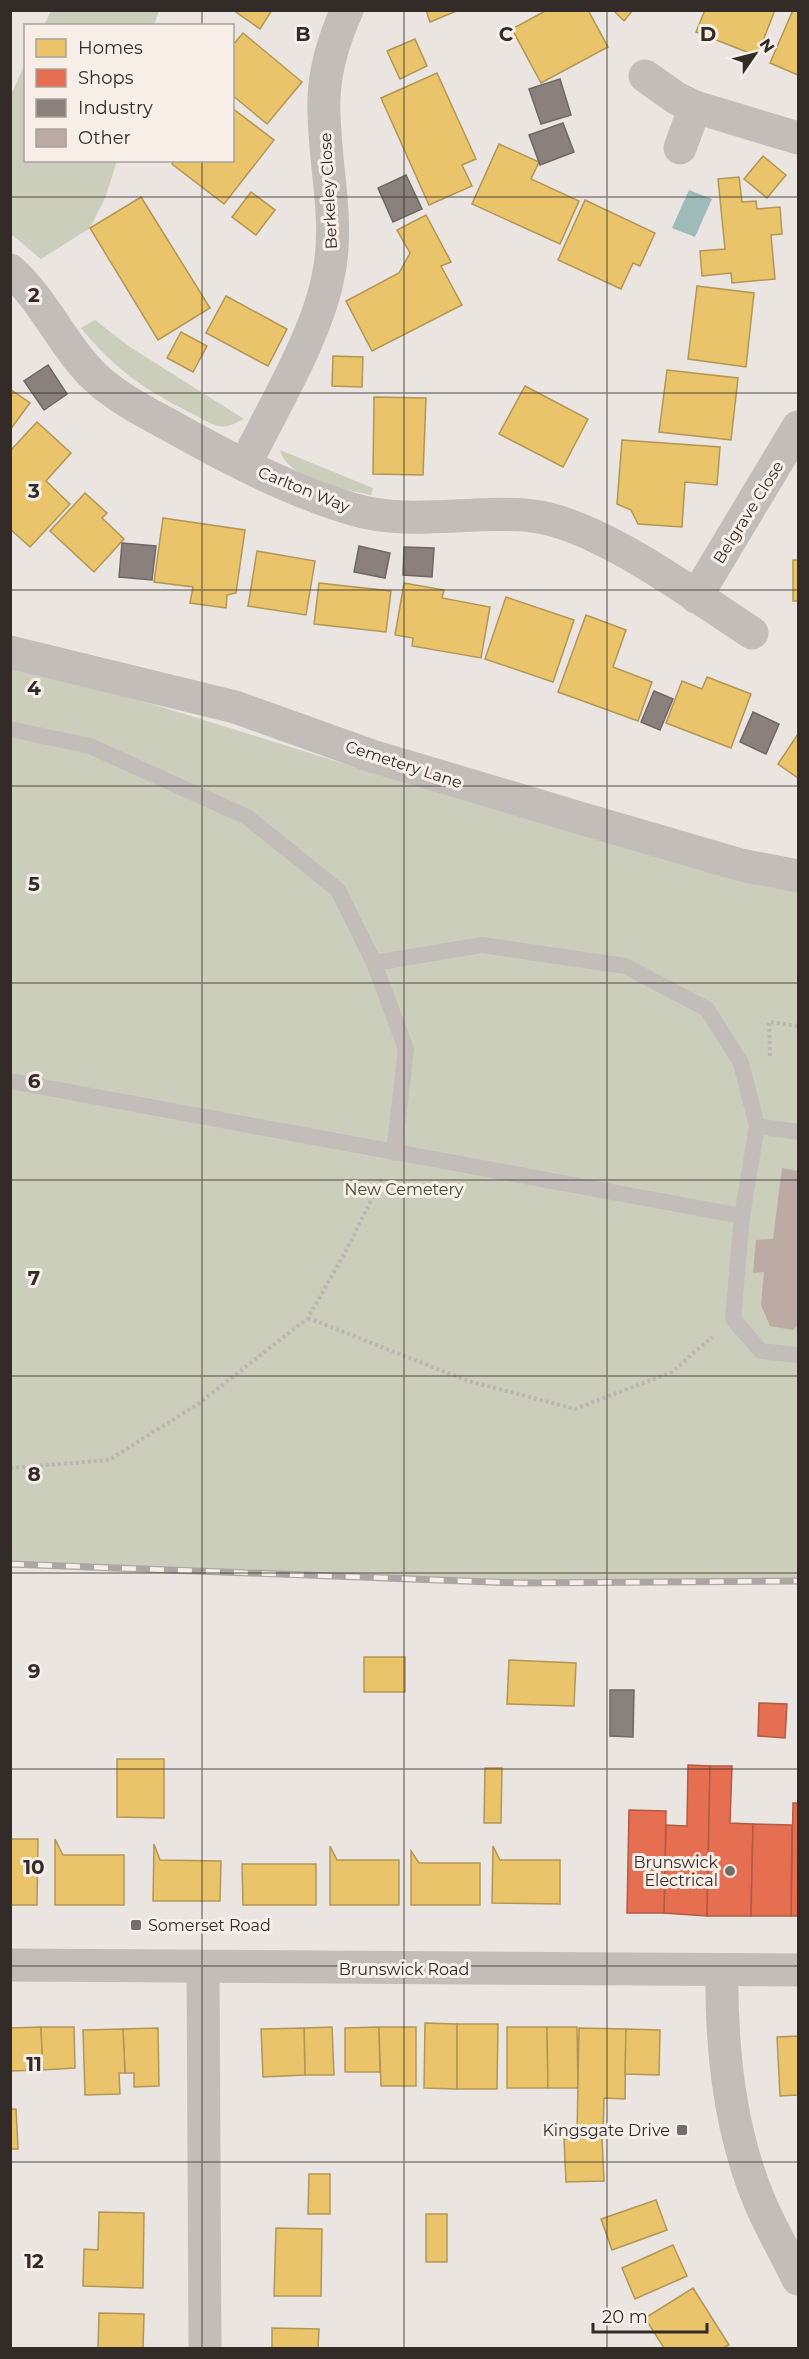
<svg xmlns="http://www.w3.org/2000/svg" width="809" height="2359" font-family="Montserrat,sans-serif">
<rect width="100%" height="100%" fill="#eae5e0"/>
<g fill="#cbcebb">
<polygon points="51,11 51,10 159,11 154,25 44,25"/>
<polygon points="25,64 26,160 117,161 105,198 90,228 41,259 11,234 11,95"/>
<path d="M95 320 130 347 244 419C236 423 228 428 218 426 209 424 198 416 189 412 142 388 115 369 81 328Z"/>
<path d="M280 450 373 488 371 495C344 489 288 480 280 450Z"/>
<path d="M10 664C145 699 277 744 410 784 538 823 668 861 798 892V1581L519 1583 11 1564Z"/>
</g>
<polygon fill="#9ebab9" points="689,190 712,199 695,237 672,228"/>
<g fill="#e9c46a" stroke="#b29656" stroke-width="1.5">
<polygon points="233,10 272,10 260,29"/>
<polygon points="426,10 459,10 430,22"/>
<polygon points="547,10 588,10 608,47 541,83 512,29"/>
<polygon points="613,10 633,10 624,21"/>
<polygon points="705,10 775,10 757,56 696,32"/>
<polygon points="793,10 798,10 798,75 770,63"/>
<polygon points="243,33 302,82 267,124 232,95 232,46"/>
<polygon points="415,39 427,66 400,79 387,51"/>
<polygon points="437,73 476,159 462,165 472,186 429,205 381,98"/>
<polygon points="232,108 274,140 224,204 172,164 174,160 232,160"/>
<polygon points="499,144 539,162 531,179 579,201 560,244 472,204"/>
<polygon points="763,156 786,175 767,198 744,179"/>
<polygon points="739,177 742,202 756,201 757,209 780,207 782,234 771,235 775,279 732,283 731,273 702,276 700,251 725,249 718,179"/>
<polygon points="251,192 275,210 256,235 232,217"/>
<polygon points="141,197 210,308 158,340 90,228"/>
<polygon points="585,200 655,233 640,266 633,263 621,289 558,260"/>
<polygon points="426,215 451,262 441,266 462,305 372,351 346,301 399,273 410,253 397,230"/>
<polygon points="697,286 754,293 746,367 688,359"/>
<polygon points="226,296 287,329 268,366 206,333"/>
<polygon points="181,332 207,346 193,372 167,358"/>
<polygon points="333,356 363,357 362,387 332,386"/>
<polygon points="667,370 738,378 731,440 659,432"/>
<polygon points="525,386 588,419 563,467 499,434"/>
<polygon points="10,389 30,403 10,430"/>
<polygon points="374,397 426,398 423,475 373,474"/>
<polygon points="37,422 71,453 46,481 70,504 30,547 10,529 10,451"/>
<polygon points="622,440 720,447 717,485 685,482 682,527 638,524 631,510 617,504"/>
<polygon points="85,493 107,513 102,518 124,539 94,572 50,531"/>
<polygon points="163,518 245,530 236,593 227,595 226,608 190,603 193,587 154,582"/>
<polygon points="257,551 315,561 306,615 248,606"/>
<rect x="793" y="560" width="5" height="41"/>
<polygon points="319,583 391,591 386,632 314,624"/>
<polygon points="404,583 444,590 442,598 490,607 481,658 412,646 413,638 395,635"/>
<polygon points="506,597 574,620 553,682 485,659"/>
<polygon points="586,615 626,630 613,667 652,682 638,721 558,692"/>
<polygon points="707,677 751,694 731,748 666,723 682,681 702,689"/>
<polygon points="798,734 798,778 778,764"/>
<rect x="364" y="1657" width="41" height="35"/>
<polygon points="509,1660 576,1663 574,1706 507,1704"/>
<polygon points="117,1759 164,1759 164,1818 117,1817"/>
<polygon points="485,1768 502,1768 501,1823 484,1823"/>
<polygon points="10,1839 38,1839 37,1905 10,1905"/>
<polygon points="55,1839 63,1855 124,1855 124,1905 55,1905"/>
<polygon points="154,1844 160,1860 221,1861 220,1901 153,1901"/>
<polygon points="330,1846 337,1860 399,1860 399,1905 330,1905"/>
<polygon points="493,1846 500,1860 560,1860 560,1904 492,1903"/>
<polygon points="411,1851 419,1863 480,1863 480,1905 411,1905"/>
<polygon points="242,1864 316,1864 316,1905 243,1905"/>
<polygon points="425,2023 457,2024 457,2089 424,2088"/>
<polygon points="457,2024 498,2024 497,2089 457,2089"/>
<polygon points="41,2027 43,2070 10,2071 10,2028"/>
<polygon points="41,2027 74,2027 75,2068 43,2070"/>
<polygon points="332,2027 334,2075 305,2075 304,2028"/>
<polygon points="379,2027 380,2072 345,2072 345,2028"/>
<polygon points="379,2027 416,2027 416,2086 381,2086"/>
<polygon points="507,2027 547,2027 548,2088 507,2088"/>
<polygon points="547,2027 577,2027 578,2088 548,2088"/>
<polygon points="158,2028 159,2086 134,2087 134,2073 125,2073 123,2029"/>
<polygon points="304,2028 305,2075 263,2077 261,2029"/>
<polygon points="579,2028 626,2029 625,2099 604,2098 603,2137 577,2137"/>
<polygon points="123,2029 125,2073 119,2073 120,2094 85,2095 83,2030"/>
<polygon points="626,2029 660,2030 659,2075 625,2074"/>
<polygon points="798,2036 798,2095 780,2096 777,2037"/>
<polygon points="10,2109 16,2109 18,2149 10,2149"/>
<polygon points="602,2138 604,2181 566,2182 564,2139"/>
<polygon points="309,2174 330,2174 330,2214 308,2214"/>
<polygon points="656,2200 667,2230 612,2250 601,2219"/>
<polygon points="99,2212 144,2213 143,2288 83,2286 84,2249 98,2250"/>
<rect x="426" y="2214" width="21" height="48"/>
<polygon points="276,2228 322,2229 321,2296 274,2296"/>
<polygon points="673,2245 687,2276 635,2299 622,2268"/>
<polygon points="693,2288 729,2345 723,2348 664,2348 645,2318"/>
<polygon points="99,2313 144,2314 143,2348 98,2348"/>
<polygon points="272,2328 319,2329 318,2348 272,2348"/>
</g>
<g fill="#e76f51" stroke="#b15b45" stroke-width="1.5">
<polygon points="759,1703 787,1704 785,1738 758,1736"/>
<polygon points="688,1765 710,1766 707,1916 664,1913 666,1825 687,1826"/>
<polygon points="710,1766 732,1766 730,1823 753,1824 751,1916 707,1916"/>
<polygon points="793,1803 798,1803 798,1916 791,1916"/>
<polygon points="629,1810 666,1811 664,1913 627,1913"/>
<polygon points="753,1824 792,1825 791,1916 751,1916"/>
</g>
<g fill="#8a817c" stroke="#706763" stroke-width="1.5">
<polygon points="560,79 571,115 541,124 529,89"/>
<polygon points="563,123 574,152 540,165 529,135"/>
<polygon points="406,175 422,209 393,222 378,188"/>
<polygon points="48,365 67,394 44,410 24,381"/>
<polygon points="122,543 156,546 152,580 119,577"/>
<polygon points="359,546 390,553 385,578 354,572"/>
<polygon points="404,547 434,548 432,577 403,575"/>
<polygon points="654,691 673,699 660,730 641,722"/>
<polygon points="753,712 779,724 766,754 740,742"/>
<polygon points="610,1690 634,1690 633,1737 610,1736"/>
</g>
<polygon fill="#bcaaa4" points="782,1168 798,1171 798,1325 793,1330 770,1326 761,1305 764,1272 753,1273 756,1240 773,1239"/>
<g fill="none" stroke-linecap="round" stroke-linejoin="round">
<g stroke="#bcb6b2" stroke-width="4" stroke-dasharray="3 3" stroke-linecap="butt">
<polyline points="770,1056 769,1022 798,1026"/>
<polyline points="308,1318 468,1381 575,1409 672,1372 712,1337"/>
<polyline points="10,1468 109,1460 198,1404 308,1318 348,1247 382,1178"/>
</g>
<g stroke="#c3bdb9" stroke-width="16">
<polyline points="10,729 90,746 247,817 338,890 374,963 406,1049 394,1153"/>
<polyline points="10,1081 742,1216 757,1126 741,1063 707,1009 625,966 482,945 374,963"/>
<polyline points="757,1126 798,1132"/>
<polyline points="742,1216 733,1319 761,1351 798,1355"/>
</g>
<g stroke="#c3bdb9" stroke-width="33">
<polyline points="645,76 676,98 695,107 798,138"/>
<polyline points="680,148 695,107"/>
<path d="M10 270C45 301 62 345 95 377 116 397 145 412 171 426 228 458 289 490 352 509 410 527 474 509 533 516 599 524 695 596 752 633"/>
<path d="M245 465C273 407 318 335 329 272 340 215 322 156 324 98 325 67 334 39 347 10"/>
<polyline points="696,597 798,427"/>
<polyline points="10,652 235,707 372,756 580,818 741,865 798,876"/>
<polyline points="10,1965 798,1970"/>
<polyline points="203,1968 205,2348"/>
<path d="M722 1971C721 2049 730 2133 761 2205 772 2230 786 2254 798 2279"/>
</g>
<g stroke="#aba6a3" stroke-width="7">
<polyline id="rail" points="10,1564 519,1583 798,1581"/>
</g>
<use href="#rail" stroke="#f7efe7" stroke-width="4.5" stroke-dasharray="14" stroke-linecap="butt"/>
</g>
<path fill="none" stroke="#332b28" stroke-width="1.5" stroke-opacity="0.55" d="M202 10V26M404 10V2348M607 10V2348M202 160V2348M10 197H798M10 393H798M10 590H798M10 786H798M10 983H798M10 1180H798M10 1376H798M10 1573H798M10 1769H798M10 1966H798M10 2162H798"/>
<g fill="#736c68" stroke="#f7efe7" stroke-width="2">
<circle cx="730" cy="1871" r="6"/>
<rect x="130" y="1919" width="12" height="12" rx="3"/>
<rect x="676" y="2124" width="12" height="12" rx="3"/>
</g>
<g text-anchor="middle" stroke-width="6" stroke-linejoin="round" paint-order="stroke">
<g font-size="16" fill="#332b28" stroke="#f7efe7">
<text transform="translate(328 191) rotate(-93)" y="6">Berkeley Close</text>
<text transform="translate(304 489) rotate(22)" y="6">Carlton Way</text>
<text transform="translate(748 512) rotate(-58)" y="6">Belgrave Close</text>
<text transform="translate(404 764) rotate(18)" y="6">Cemetery Lane</text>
<text x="404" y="1975">Brunswick Road</text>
</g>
<g font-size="16" fill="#434e2f" stroke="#f7efe7">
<text x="404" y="1195">New Cemetery</text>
</g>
<g font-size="16" fill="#332b28" stroke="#f7efe7" text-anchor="end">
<text x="718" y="1868">Brunswick<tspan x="718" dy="18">Electrical</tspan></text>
<text x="148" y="1931" text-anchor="start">Somerset Road</text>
<text x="670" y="2136">Kingsgate Drive</text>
</g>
</g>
<g font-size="20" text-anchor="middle" font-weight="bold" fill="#332b28" stroke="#f7efe7" stroke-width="6" stroke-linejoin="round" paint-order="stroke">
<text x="303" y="41">B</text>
<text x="506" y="41">C</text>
<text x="708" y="41">D</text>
<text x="34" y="302">2</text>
<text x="34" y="498">3</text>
<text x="34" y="695">4</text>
<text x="34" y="891">5</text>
<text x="34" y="1088">6</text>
<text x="34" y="1285">7</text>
<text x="34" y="1481">8</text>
<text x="34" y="1678">9</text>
<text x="34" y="1874">10</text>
<text x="34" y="2071">11</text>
<text x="34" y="2268">12</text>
</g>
<rect width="809" height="2359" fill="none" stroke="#332b28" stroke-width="24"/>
<rect x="24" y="24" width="210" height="138" fill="#f7efe7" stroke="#a9a19b" stroke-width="1.5"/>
<rect x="36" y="39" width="30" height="18" fill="#e9c46a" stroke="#a9a19b" stroke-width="1.5"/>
<text x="78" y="54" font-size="18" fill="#332b28">Homes</text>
<rect x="36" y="69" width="30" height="18" fill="#e76f51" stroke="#a9a19b" stroke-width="1.5"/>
<text x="78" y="84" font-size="18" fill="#332b28">Shops</text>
<rect x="36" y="99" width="30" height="18" fill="#8a817c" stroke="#a9a19b" stroke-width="1.5"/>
<text x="78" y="114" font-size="18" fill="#332b28">Industry</text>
<rect x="36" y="129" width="30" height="18" fill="#bcaaa4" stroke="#a9a19b" stroke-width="1.5"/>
<text x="78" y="144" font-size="18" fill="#332b28">Other</text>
<g transform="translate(755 54) rotate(55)" stroke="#f7efe7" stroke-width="4.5" paint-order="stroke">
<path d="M0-4.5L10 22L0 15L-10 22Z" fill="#332b28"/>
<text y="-9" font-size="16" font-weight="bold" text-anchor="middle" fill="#332b28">N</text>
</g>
<path d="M593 2323v9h114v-9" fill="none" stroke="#332b28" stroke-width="3"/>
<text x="602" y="2323" font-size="18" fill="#332b28" stroke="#f7efe7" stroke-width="4.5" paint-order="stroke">20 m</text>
</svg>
